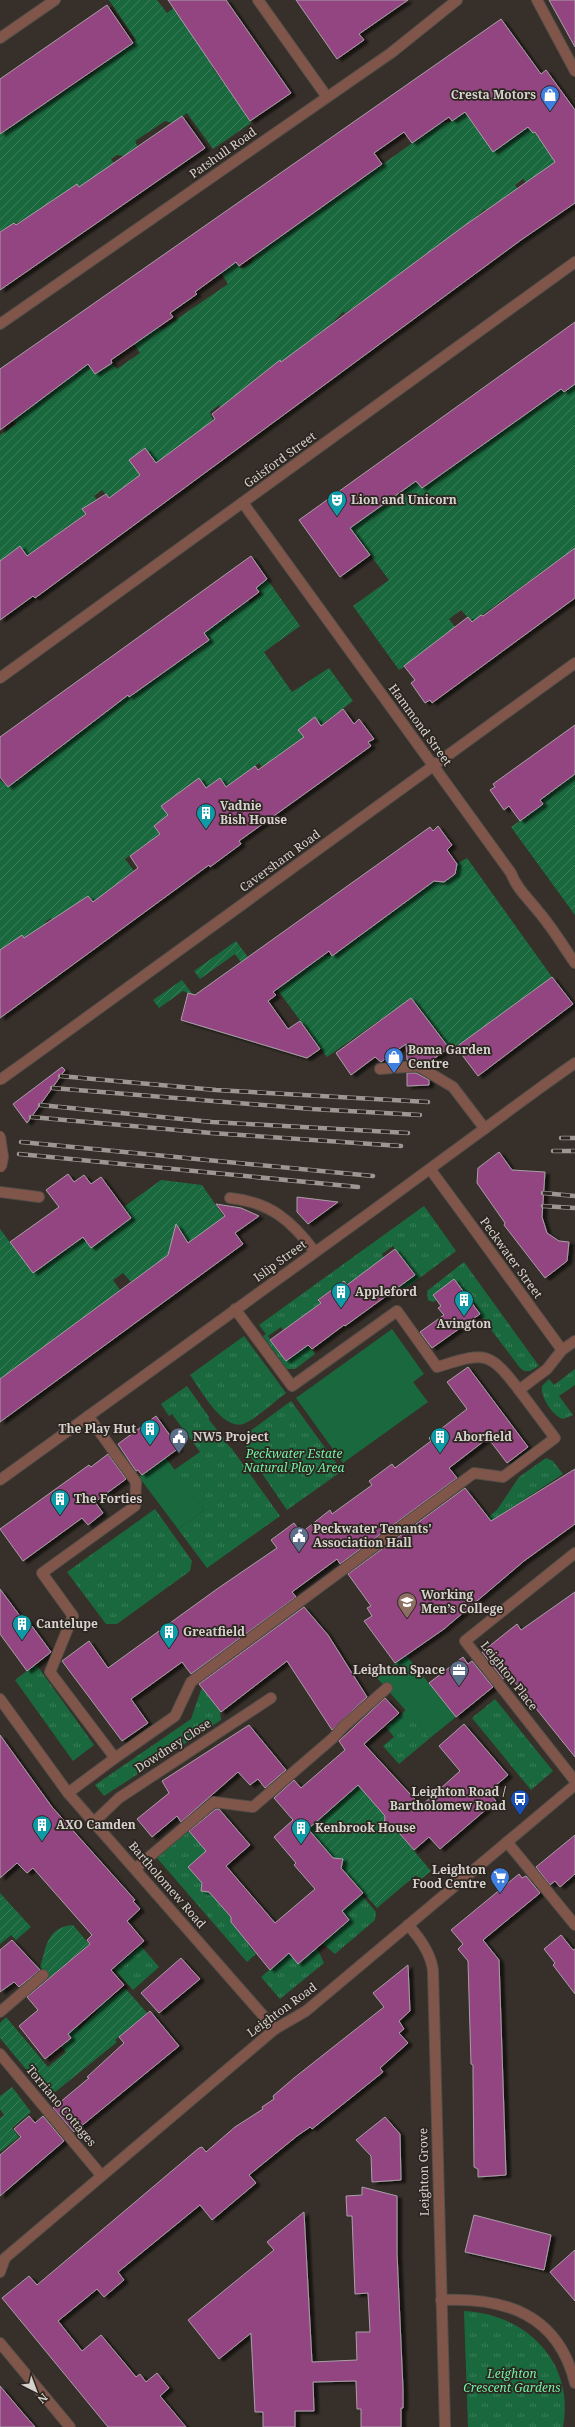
<svg xmlns="http://www.w3.org/2000/svg" width="575" height="2427" font-family="'Noto Serif',serif">
<defs>
<pattern id="grass-tufts" width="24" height="20" patternUnits="userSpaceOnUse"><rect width="24" height="20" fill="#1a693e"/><path d="M3 7l-1-3M5 7V3M7 7l1-3M15 17l-1-3M17 17v-4M19 17l1-3" fill="none" stroke="#3b7e59"/></pattern>
<pattern id="garden-furrows" width="10" height="10" patternUnits="userSpaceOnUse"><rect width="10" height="10" fill="#1a693e"/><path d="M-1 1l2-2M0 10L10 0M9 11l2-2" fill="none" stroke="#3b7e59"/></pattern>
<filter id="shadow"><feDropShadow dx="4.5" dy="2.5" stdDeviation="1" flood-color="#0009"/></filter>
</defs>
<rect width="100%" height="100%" fill="#37302a"/>
<g fill="url(#grass-tufts)">
<polygon points="424,1206 456,1251 398,1294 391,1285 411,1270 393,1246 382,1254 384,1258 347,1285 344,1281 318,1299 321,1303 283,1330 281,1327 268,1336 286,1361 308,1345 315,1354 295,1369 287,1369 263,1336 266,1334 259,1325"/>
<polygon points="464,1262 539,1366 530,1371 524,1371 520,1368 477,1311 479,1309 473,1301 471,1302 454,1279 433,1295 437,1300 433,1302 428,1300 427,1291"/>
<path d="M244 1336 286 1393C275 1401 255 1420 243 1424 222 1430 201 1390 190 1375Z"/>
<path d="M575 1369V1385L559 1396 573 1415 563 1419C553 1416 540 1397 542 1386L549 1379 554 1385Z"/>
<polygon points="187,1386 209,1417 209,1420 224,1438 224,1441 232,1449 280,1516 207,1568 178,1529 204,1510 174,1470 200,1452 172,1414 169,1416 161,1404"/>
<polygon points="291,1401 342,1471 287,1510 248,1453 245,1443 249,1432"/>
<polygon points="546,1458 553,1461 563,1474 491,1521 488,1517 497,1510 519,1477"/>
<polygon points="155,1509 192,1561 190,1571 117,1624 106,1624 67,1572"/>
<polygon points="36,1664 94,1745 73,1761 15,1680"/>
<polygon points="202,1687 220,1711 221,1720 104,1796 95,1785 191,1719"/>
<polygon points="495,1699 553,1771 531,1790 472,1718"/>
<polygon points="406,1710 430,1738 399,1764 383,1746 394,1737 386,1727"/>
<polygon points="189,1831 206,1851 188,1867 202,1883 205,1891 209,1892 231,1917 231,1922 252,1942 248,1945 256,1954 247,1962 157,1858"/>
<polygon points="361,1894 376,1912 375,1920 335,1954 322,1943 349,1920 342,1911"/>
<polygon points="141,1946 159,1967 133,1990 114,1969"/>
<polygon points="317,1948 324,1963 280,1999 261,1977 289,1953"/>
<path d="M464 2311C526 2314 575 2362 563 2427H468Z"/>
</g>
<g fill="url(#garden-furrows)">
<polygon points="109,0 157,0 167,13 184,0 224,58 212,67 228,89 239,81 243,111 251,123 213,149 187,113 173,123 165,121 135,141 138,147 124,156 117,155 111,159 117,168 94,178 79,187 77,184 25,219 0,231 0,134 92,73 136,40"/>
<polygon points="521,47 523,48 523,65 555,162 532,190 523,179 515,185 524,197 493,219 485,209 477,216 484,225 430,265 423,256 415,262 422,272 369,297 345,313 343,312 329,326 336,335 329,340 322,331 306,343 312,351 287,370 280,361 255,379 262,388 227,415 219,405 210,412 213,421 157,464 145,449 140,475 109,498 102,490 94,496 98,501 83,509 85,514 27,556 20,546 8,555 7,561 0,566 0,435 16,424 6,411 33,396 38,402 60,386 81,353 95,374 112,363 117,369 140,353 134,344 159,327 161,330 228,284 221,273 235,261 241,269 251,263 255,255 439,124 452,121 461,115"/>
<polygon points="575,379 575,548 472,622 461,610 449,619 459,632 399,670 353,606 389,580 350,528 416,480 422,488 430,482 432,469 438,477 513,423 520,418 522,404 529,412 553,395 554,380 564,392 571,387"/>
<polygon points="267,579 300,626 264,652 292,692 329,668 353,701 321,725 315,717 299,730 304,737 262,767 259,763 226,787 220,778 206,788 199,778 161,806 168,815 154,826 160,834 125,859 134,871 93,903 88,896 81,900 59,928 51,918 45,922 52,932 31,948 22,935 1,950 0,959 0,780 8,787 16,781 10,772 24,775 40,763 35,755 44,748 50,757 58,751 52,742 128,695 129,697 154,680 149,673 156,667 162,674 170,668 165,661 172,656 177,663 186,658 180,650 209,640 204,633 245,596 250,603 261,594 256,587"/>
<polygon points="575,774 575,915 511,827 543,804 543,798"/>
<polygon points="467,858 552,977 456,1047 449,1048 411,998 327,1057 277,989 323,955 332,956 434,881 444,882 455,874 457,864"/>
<polygon points="236,941 250,960 243,965 235,954 200,979 194,971"/>
<polygon points="182,980 193,995 183,991 159,1008 153,1000"/>
<polygon points="161,1180 202,1185 224,1217 189,1243 182,1234 172,1238 171,1253 131,1282 123,1273 113,1280 120,1290 0,1379 0,1229 33,1273"/>
<polygon points="358,1785 385,1816 384,1821 388,1826 393,1826 431,1871 420,1880 416,1875 377,1908 341,1868 342,1863 333,1858 308,1829"/>
<polygon points="0,1893 31,1927 16,1940 11,1935 0,1944"/>
<path d="M73 1925 89 1944 49 1978 40 1968C46 1947 47 1927 73 1925Z"/>
<polygon points="90,1977 110,2000 125,1988 147,2013 115,2040 117,2042 49,2097 0,2038 0,2023 6,2017 48,2067 66,2052 53,2036 71,2020 79,2029 98,2011 78,1988"/>
<polygon points="12,2087 31,2112 12,2128 19,2137 0,2152 0,2118 4,2115 0,2109 0,2096"/>
</g>
<g fill="#1a693e">
<polygon points="392,1329 424,1374 413,1382 428,1402 343,1463 296,1398"/>
<polygon points="166,1458 204,1510 178,1529 139,1477"/>
<polygon points="406,1655 456,1717 430,1738 377,1678"/>
</g>
<g fill="#934582" stroke="#a99fa6" filter="url(#shadow)">
<polygon points="168,0 226,0 291,93 250,121"/>
<polygon points="296,0 408,0 359,34 364,40 337,59"/>
<polygon points="549,0 575,0 575,47"/>
<polygon points="107,5 133,43 0,134 0,79"/>
<polygon points="501,19 541,74 546,70 575,110 575,203 521,240 35,598 33,596 0,620 0,561 20,546 27,556 86,514 82,509 106,494 109,498 140,475 129,460 145,448 156,463 215,419 212,414 280,360 281,362 464,226 555,162 535,132 533,133 528,127 493,152 465,112 452,121 449,117 412,143 404,132 374,153 382,164 239,266 236,262 195,292 197,294 170,313 173,317 111,360 112,363 95,374 88,364 0,430 0,369"/>
<polygon points="182,116 205,148 0,290 0,232 14,223 16,225 77,184 79,187"/>
<polygon points="575,322 575,384 564,392 561,389 422,488 416,481 350,528 370,555 340,577 299,520"/>
<polygon points="575,548 575,598 432,703 430,700 425,703 411,683 415,680 404,666 468,617 472,622 481,615 483,616"/>
<polygon points="251,556 267,579 256,588 259,592 204,633 209,640 129,697 128,695 8,787 0,777 0,737"/>
<polygon points="343,709 354,724 359,719 374,739 368,742 371,746 239,841 241,844 210,867 209,865 0,1018 0,950 22,935 24,938 88,896 93,902 138,868 130,856 160,834 154,826 168,815 161,806 199,778 206,788 220,778 226,787 255,766 258,770 304,737 298,730 315,717 321,726"/>
<polygon points="575,725 575,774 540,800 543,804 520,821 509,806 504,810 490,790 495,787 493,784"/>
<polygon points="438,826 452,845 447,850 457,864 455,874 444,882 434,881 332,956 329,951 273,992 276,995 268,1001 288,1029 300,1021 320,1049 307,1058 181,1020 188,993 195,995 430,827 433,831"/>
<polygon points="552,977 573,1004 478,1076 456,1047"/>
<polygon points="411,998 449,1048 429,1062 429,1065 418,1060 407,1060 406,1044 381,1062 375,1057 351,1075 336,1053"/>
<polygon points="62,1067 65,1070 27,1123 13,1104"/>
<polygon points="407,1073 416,1073 429,1080 429,1085 407,1086"/>
<polygon points="499,1152 512,1170 545,1172 542,1217 547,1233 559,1241 569,1242 567,1261 545,1278 504,1225 505,1223 477,1183 478,1168"/>
<polygon points="68,1174 74,1182 84,1175 91,1184 101,1177 131,1218 91,1248 83,1237 33,1273 10,1242 59,1207 46,1190"/>
<polygon points="297,1197 338,1202 308,1224 297,1212"/>
<polygon points="216,1204 241,1208 259,1216 235,1233 243,1244 0,1422 0,1379 168,1255 176,1224 188,1243 225,1216"/>
<polygon points="395,1249 415,1275 345,1326 344,1325 312,1349 308,1345 286,1361 270,1340 321,1303 318,1300 344,1281 347,1285"/>
<polygon points="454,1279 480,1314 432,1348 420,1332 444,1315 438,1308 441,1306 433,1295"/>
<polygon points="468,1367 528,1447 507,1463 488,1438 449,1468 457,1478 340,1564 337,1559 292,1592 296,1597 191,1674 182,1662 131,1699 148,1723 122,1741 62,1661 89,1641 108,1668 217,1589 277,1548 271,1540 294,1523 301,1533 330,1510 332,1514 372,1485 369,1481 392,1464 395,1468 431,1441 429,1438 467,1409 447,1382"/>
<polygon points="156,1416 179,1448 142,1475 138,1470 136,1471 118,1444"/>
<polygon points="108,1454 126,1479 95,1502 103,1513 88,1525 82,1518 23,1561 0,1529 89,1465 91,1467"/>
<polygon points="575,1469 575,1524 524,1561 444,1629 395,1663 364,1621 372,1616 367,1608 371,1606 348,1574 465,1488 491,1521"/>
<polygon points="0,1589 23,1620 26,1618 51,1652 27,1671 0,1634"/>
<polygon points="575,1592 575,1757 509,1675 503,1679 482,1652 517,1624 521,1630"/>
<polygon points="304,1607 328,1635 367,1697 332,1730 287,1661 221,1712 199,1684"/>
<polygon points="463,1657 468,1664 472,1661 493,1687 456,1717 429,1683"/>
<polygon points="385,1698 399,1713 364,1744 421,1806 460,1771 439,1746 464,1724 508,1775 488,1792 496,1801 440,1849 429,1837 414,1850 393,1826 384,1826 385,1816 358,1785 308,1829 333,1858 343,1859 341,1868 363,1893 342,1911 349,1920 298,1964 289,1953 270,1970 231,1922 231,1917 209,1892 201,1891 202,1883 188,1867 206,1851 189,1831 216,1809 219,1809 250,1845 226,1866 275,1923 315,1889 294,1865 296,1863 274,1837 293,1820 274,1798 294,1780 301,1788 345,1750 339,1741"/>
<polygon points="249,1725 286,1770 265,1788 258,1779 250,1785 238,1772 181,1822 177,1816 152,1837 137,1819 169,1793 162,1781"/>
<polygon points="0,1735 52,1807 135,1900 133,1901 140,1909 127,1921 144,1941 111,1970 124,1985 68,2034 71,2038 45,2059 19,2026 38,2010 27,1997 90,1944 87,1940 92,1935 33,1868 27,1873 17,1863 0,1878"/>
<polygon points="575,1835 575,1874 560,1887 555,1881 550,1885 536,1867"/>
<polygon points="519,1874 522,1878 526,1876 540,1893 483,1940 499,1960 506,2175 478,2177 478,2169 474,2167 473,2077 473,2065 471,2064 468,1961 458,1949 463,1944 451,1930"/>
<polygon points="561,1935 573,1950 575,1949 575,1994 553,1965 555,1963 544,1949"/>
<polygon points="12,1940 40,1970 19,1987 14,1982 0,1992 0,1950"/>
<polygon points="181,1958 200,1979 159,2013 141,1993"/>
<polygon points="408,1965 410,2011 399,2021 404,2029 399,2033 408,2043 380,2068 383,2072 312,2129 310,2127 297,2136 249,2175 256,2183 212,2220 200,2205 118,2272 124,2280 104,2297 97,2289 58,2321 82,2351 101,2335 136,2377 140,2374 146,2382 157,2373 169,2388 160,2396 186,2427 108,2427 2,2298 29,2276 37,2285 199,2148 202,2147 206,2152 235,2127 263,2109 262,2107 274,2099 273,2096 294,2078 384,2007 373,1993"/>
<polygon points="150,2011 179,2046 74,2132 53,2108 89,2078 87,2077 124,2043 119,2037"/>
<polygon points="29,2116 35,2123 43,2116 64,2141 0,2196 0,2155 21,2137 14,2129"/>
<polygon points="385,2117 400,2134 401,2180 372,2182 371,2156 356,2140"/>
<polygon points="362,2187 397,2196 397,2253 403,2389 403,2408 401,2408 401,2427 361,2427 361,2409 357,2409 356,2381 313,2382 314,2411 295,2411 295,2427 263,2427 263,2412 255,2412 251,2333 219,2359 188,2320 274,2250 267,2242 304,2212 312,2362 357,2360 356,2332 370,2332 368,2293 355,2294 352,2216 347,2216 346,2196 362,2195"/>
<polygon points="474,2215 551,2235 544,2270 465,2252"/>
<polygon points="575,2250 575,2301 550,2272"/>
<polygon points="0,2386 22,2412 35,2427 0,2427"/>
</g>
<g fill="none" stroke-linecap="round" stroke-linejoin="round">
<g stroke="#544d48" stroke-width="12">
<g id="minor">
<polyline points="258,0 327,97"/>
<polyline points="537,0 575,71"/>
<polyline points="0,38 55,0"/>
<polyline points="0,324 391,53 457,0"/>
<path d="M243 503 511 873C517 889 528 898 538 911 552 927 563 946 575 963"/>
<polyline points="0,678 575,262"/>
<polyline points="32,1057 575,663"/>
<polyline points="380,1069 418,1066 453,1087"/>
<polyline points="544,1085 575,1063"/>
<polyline points="0,1192 39,1197"/>
<path d="M230 1198C270 1202 292 1221 315 1252"/>
<polyline points="466,1218 562,1350"/>
<path d="M235 1309 292 1386 397 1311 437 1367C484 1353 488 1349 519 1390"/>
<polyline points="88,1416 136,1482 135,1506 42,1573 73,1616 50,1672 115,1758 175,1716 191,1682 474,1473 503,1477 555,1438 519,1390 547,1369 562,1350 575,1341"/>
<polyline points="0,1480 375,1209"/>
<polyline points="575,1553 465,1641 575,1781"/>
<polyline points="0,1699 68,1793 275,2029"/>
<polyline points="68,1793 115,1758"/>
<polyline points="94,1822 119,1798 271,1698"/>
<polyline points="507,1842 575,1925"/>
<polyline points="136,1868 214,1802 253,1807 333,1738 343,1727 387,1688"/>
<path d="M408 1925C420 1938 431 1953 433 1971L445 2427"/>
<polyline points="0,2012 43,1975"/>
<polyline points="0,2054 101,2175"/>
<polyline points="0,2272 5,2258 275,2029 306,2011 575,1785"/>
<path d="M441 2300C505 2297 558 2314 575 2383"/>
<polyline points="0,2343 70,2427"/>
</g>
</g>
<use href="#minor" stroke="#80564b" stroke-width="10"/>
<g stroke="#9c9793" stroke-width="4.5">
<g id="rail">
<polyline points="60,1076 216,1090 428,1102"/>
<polyline points="52,1088 312,1109 420,1115"/>
<polyline points="40,1105 212,1122 408,1133"/>
<polyline points="31,1117 211,1133 401,1146"/>
<polyline points="561,1138 575,1138"/>
<polyline points="21,1142 373,1176"/>
<polyline points="553,1151 575,1151"/>
<polyline points="19,1154 358,1187"/>
<polyline points="543,1193 575,1196"/>
<polyline points="543,1206 575,1208"/>
</g>
</g>
<use href="#rail" stroke="#2d2620" stroke-width="3" stroke-dasharray="9" stroke-linecap="butt"/>
<g stroke="#544d48" stroke-width="12" stroke-linecap="butt">
<g id="minor-bridge">
<polyline points="0,1080 32,1057"/>
<polyline points="453,1087 485,1129"/>
<polyline points="0,1136 3,1157 1,1167"/>
<polyline points="430,1169 466,1218"/>
<polyline points="375,1209 544,1085"/>
</g>
</g>
<use href="#minor-bridge" stroke="#80564b" stroke-width="10"/>
</g>
<defs>
<g id="shop-pin" transform="scale(1)"><path d="M0 17L-7.5 6A9.5 9.5 0 1 1 7.5 6Z" fill="#3f7fe0" stroke="#2d2620"/><path d="M-5-2.5h2.3a2.7 3.5 0 0 1 5.4 0H5L5.5 6h-11ZM-1.5-2.5h3a1.5 2.3 0 0 0-3 0Z" fill="#fff"/></g>
<g id="theatre-pin" transform="scale(1)"><path d="M0 17L-7.5 6A9.5 9.5 0 1 1 7.5 6Z" fill="#0f9aa8" stroke="#2d2620"/><path d="M-5-5.5Q0-4 5-5.5V0Q5 5 0 6Q-5 5-5 0ZM-3.3-2.5H-1v1.5H-3.3ZM1-2.5H3.3v1.5H1ZM-2.8 1Q0 5.5 2.8 1Z" fill="#fff"/></g>
<g id="building-pin" transform="scale(1)"><path d="M0 17L-7.5 6A9.5 9.5 0 1 1 7.5 6Z" fill="#0f9aa8" stroke="#2d2620"/><path d="M-4-6H4V6H1V3H-1V6H-4ZM-2.5-4.3h1.7v1.8h-1.7ZM.8-4.3h1.7v1.8H.8ZM-2.5-1h1.7V.8h-1.7ZM.8-1h1.7V.8H.8Z" fill="#fff"/></g>
<g id="civic-pin" transform="scale(1)"><path d="M0 17L-7.5 6A9.5 9.5 0 1 1 7.5 6Z" fill="#5c6f8a" stroke="#2d2620"/><path d="M-.6-6.5H3V-4.5H.6V-3L4-1V1h2V6H-6V1h2V-1L-.6-3ZM-1.2 2.5V6h2.4V2.5Z" fill="#fff"/></g>
<g id="university-pin" transform="scale(1)"><path d="M0 17L-7.5 6A9.5 9.5 0 1 1 7.5 6Z" fill="#8d6e63" stroke="#2d2620"/><path d="M0-5L7-2L0 1L-7-2ZM-4 1L0 2.5L4 1V4Q0 6-4 4Z" fill="#fff"/></g>
<g id="office-pin" transform="scale(1)"><path d="M0 17L-7.5 6A9.5 9.5 0 1 1 7.5 6Z" fill="#5c6f8a" stroke="#2d2620"/><path d="M-6-3h4V-5.5h4V-3h4V5H-6ZM-1-4.5V-3h2v-1.5ZM-6 0V1H6V0Z" fill="#fff"/></g>
<g id="bus-pin" transform="scale(1)"><path d="M0 17L-7.5 6A9.5 9.5 0 1 1 7.5 6Z" fill="#1a4fb4" stroke="#2d2620"/><path d="M-5-6H5V4H4V6H2V4H-2V6H-4V4H-5ZM-3.5-4V0h7V-4ZM-3.5 1.2v1.5H-2V1.2ZM2 1.2v1.5H3.5V1.2Z" fill="#fff"/></g>
<g id="supermarket-pin" transform="scale(1)"><path d="M0 17L-7.5 6A9.5 9.5 0 1 1 7.5 6Z" fill="#3f7fe0" stroke="#2d2620"/><path d="M-6-5.5h2.5l.6 2H6L4.5 2H-2.5L-4.4-4H-6ZM-1.5 3.2a1.3 1.3 0 1 0 .1 0ZM3 3.2a1.3 1.3 0 1 0 .1 0Z" fill="#fff"/></g>
</defs>
<g fill-rule="evenodd">
<use href="#shop-pin" x="550" y="95"/>
<use href="#theatre-pin" x="337" y="500"/>
<use href="#building-pin" x="206" y="813"/>
<use href="#shop-pin" x="394" y="1057"/>
<use href="#building-pin" x="341" y="1292"/>
<use href="#building-pin" x="464" y="1300"/>
<use href="#building-pin" x="150" y="1429"/>
<use href="#civic-pin" x="179" y="1437"/>
<use href="#building-pin" x="440" y="1437"/>
<use href="#building-pin" x="60" y="1499"/>
<use href="#civic-pin" x="299" y="1536"/>
<use href="#university-pin" x="407" y="1602"/>
<use href="#building-pin" x="22" y="1624"/>
<use href="#building-pin" x="169" y="1632"/>
<use href="#office-pin" x="459" y="1670"/>
<use href="#bus-pin" x="520" y="1799"/>
<use href="#building-pin" x="42" y="1825"/>
<use href="#building-pin" x="301" y="1828"/>
<use href="#supermarket-pin" x="500" y="1877"/>
</g>
<g text-anchor="middle" stroke-width="3.5" stroke-linejoin="round" paint-order="stroke">
<g font-size="12" font-weight="bold" fill="#d6d2ce" stroke="#2d2620" text-anchor="start">
<text x="536" y="99" text-anchor="end">Cresta Motors</text>
<text x="351" y="504">Lion and Unicorn</text>
<text x="220" y="810">Vadnie<tspan x="220" dy="14">Bish House</tspan></text>
<text x="408" y="1054">Boma Garden<tspan x="408" dy="14">Centre</tspan></text>
<text x="355" y="1296">Appleford</text>
<text x="464" y="1328" text-anchor="middle">Avington</text>
<text x="136" y="1433" text-anchor="end">The Play Hut</text>
<text x="193" y="1441">NW5 Project</text>
<text x="454" y="1441">Aborfield</text>
<text x="74" y="1503">The Forties</text>
<text x="313" y="1533">Peckwater Tenants'<tspan x="313" dy="14">Association Hall</tspan></text>
<text x="421" y="1599">Working<tspan x="421" dy="14">Men’s College</tspan></text>
<text x="36" y="1628">Cantelupe</text>
<text x="183" y="1636">Greatfield</text>
<text x="445" y="1674" text-anchor="end">Leighton Space</text>
<text x="506" y="1796" text-anchor="end">Leighton Road /<tspan x="506" dy="14">Bartholomew Road</tspan></text>
<text x="56" y="1829">AXO Camden</text>
<text x="315" y="1832">Kenbrook House</text>
<text x="486" y="1874" text-anchor="end">Leighton<tspan x="486" dy="14">Food Centre</tspan></text>
</g>
<g font-size="12" fill="#d6d2ce" stroke="#2d2620">
<text transform="translate(223 153) rotate(-35)" y="4">Patshull Road</text>
<text transform="translate(280 460) rotate(-36)" y="4">Gaisford Street</text>
<text transform="translate(420 725) rotate(54)" y="4">Hammond Street</text>
<text transform="translate(280 861) rotate(-36)" y="4">Caversham Road</text>
<text transform="translate(511 1258) rotate(54)" y="4">Peckwater Street</text>
<text transform="translate(280 1261) rotate(-36)" y="4">Islip Street</text>
<text transform="translate(509 1676) rotate(52)" y="4">Leighton Place</text>
<text transform="translate(173 1746) rotate(-33)" y="4">Dowdney Close</text>
<text transform="translate(167 1885) rotate(49)" y="4">Bartholomew Road</text>
<text transform="translate(282 2010) rotate(-36)" y="4">Leighton Road</text>
<text transform="translate(61 2106) rotate(50)" y="4">Torriano Cottages</text>
<text transform="translate(424 2172) rotate(-91)" y="4">Leighton Grove</text>
</g>
<g font-size="12" font-style="italic" fill="#72f3a5" stroke="#2d2620">
<text x="294" y="1458">Peckwater Estate<tspan x="294" dy="14">Natural Play Area</tspan></text>
<text x="512" y="2378">Leighton<tspan x="512" dy="14">Crescent Gardens</tspan></text>
</g>
</g>
<g transform="translate(36 2391) rotate(138)" stroke="#2d2620" stroke-width="3" paint-order="stroke">
<path d="M0-3L7 15L0 10L-7 15Z" fill="#d6d2ce"/>
<text y="-6" font-size="11" font-weight="bold" text-anchor="middle" fill="#d6d2ce">N</text>
</g>
</svg>
